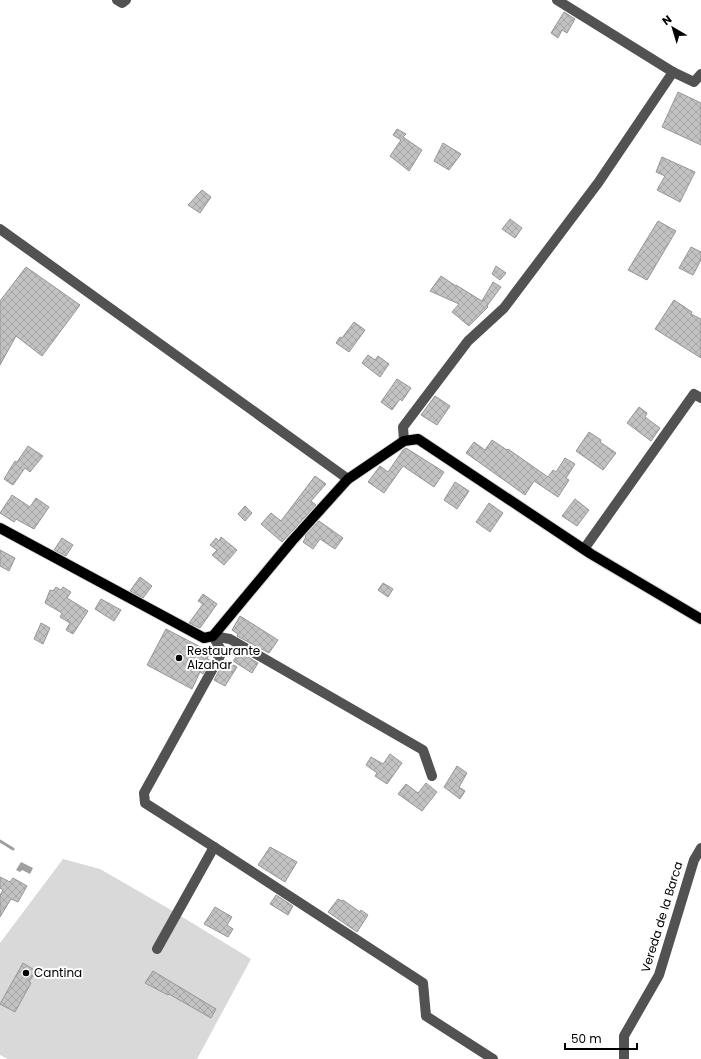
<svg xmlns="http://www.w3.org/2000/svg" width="701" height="1059" font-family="Poppins,sans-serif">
<defs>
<pattern id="building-cross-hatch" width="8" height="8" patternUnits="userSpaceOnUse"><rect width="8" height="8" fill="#c2c2c2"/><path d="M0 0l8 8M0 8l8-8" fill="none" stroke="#a5a5a5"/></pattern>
</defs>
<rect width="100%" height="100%" fill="#fff"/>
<polygon fill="#d9d9d9" points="63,859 100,869 171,910 251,959 197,1059 8,1059 0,1055 0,943"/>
<polygon fill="#a0a0a0" points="21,862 33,868 30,874 22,870 20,872 16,870"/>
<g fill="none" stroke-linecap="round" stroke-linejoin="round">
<polyline stroke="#a0a0a0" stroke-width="3" points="0,841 13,849"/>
</g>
<g fill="url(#building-cross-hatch)" stroke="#969696">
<polygon points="564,12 575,19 567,33 562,30 558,38 551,33"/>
<polygon points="678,92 701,103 701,145 662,127"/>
<polygon points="397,129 406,134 403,137 422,150 409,171 390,156 401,140 393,135"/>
<polygon points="443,143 461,154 449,170 434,161"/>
<polygon points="662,157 695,172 680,202 657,190 665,176 656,172"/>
<polygon points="202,190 211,197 200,213 188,205"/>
<polygon points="510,219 522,228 515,238 502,229"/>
<polygon points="658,221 676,231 647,280 628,270"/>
<polygon points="691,247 701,252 701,260 693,275 679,268"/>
<polygon points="496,266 506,273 500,280 492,274"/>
<polygon points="26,267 80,305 42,356 16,336 0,365 0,301"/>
<polygon points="441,276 456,286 456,285 482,301 493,282 501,287 487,306 488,307 469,326 452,312 459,304 430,291"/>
<polygon points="674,300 692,312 691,314 701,319 701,358 655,329"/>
<polygon points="354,322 365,330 349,352 336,343 340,337 342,338"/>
<polygon points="368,355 375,360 378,356 389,364 380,377 362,363"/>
<polygon points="397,379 411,388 402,401 400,399 392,410 381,402"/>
<polygon points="435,396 450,406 437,425 421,415"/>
<polygon points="639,407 647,413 645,417 660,428 651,441 627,423"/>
<polygon points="589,432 601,440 600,442 616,453 603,470 576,451"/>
<polygon points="492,440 507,450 508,449 548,477 553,470 556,472 565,458 575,464 566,478 569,480 558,497 534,481 525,495 466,453 474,442 485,450"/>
<polygon points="28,446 43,456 30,472 25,468 13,485 4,479 15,461 17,462"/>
<polygon points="406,448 444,472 434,487 403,466 384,493 368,482 380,466 388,472 403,450"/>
<polygon points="315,476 326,484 311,501 316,505 282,542 261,524 271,513 281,521"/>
<polygon points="455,482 469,491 457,509 444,500"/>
<polygon points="12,495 30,507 36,498 49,507 34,529 16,519 14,522 0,513"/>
<polygon points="575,499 589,510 577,526 562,516"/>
<polygon points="489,503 503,513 490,532 476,522"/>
<polygon points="245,506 252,513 245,521 238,514"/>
<polygon points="319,521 343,538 335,549 320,539 313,549 303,542 306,537 305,536"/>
<polygon points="221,537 237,550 224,565 212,555 217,550 210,545 216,538 219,541"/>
<polygon points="62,538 73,545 66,556 54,550"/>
<polygon points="0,550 15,558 9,571 0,566"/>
<polygon points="140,577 152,586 143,598 130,591"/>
<polygon points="383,583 393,589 388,597 378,590"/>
<polygon points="56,587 61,590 63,587 71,592 67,598 88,611 73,634 66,630 70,623 60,617 62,613 45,603 50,590 53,591"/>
<polygon points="203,594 217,604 200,628 189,623 203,604 198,601"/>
<polygon points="101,599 121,610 114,621 95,609"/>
<polygon points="240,616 278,640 269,653 237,636 238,634 232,630"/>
<polygon points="41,623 50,628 43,644 34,639"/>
<polygon points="166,629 210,652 207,659 210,660 203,674 200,672 192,689 147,665"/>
<polygon points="231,647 258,663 252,673 233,661 236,657 228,652"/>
<polygon points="225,660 237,667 225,686 214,680"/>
<polygon points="390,754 402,763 387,784 375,776 377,773 366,765 371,757 383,764"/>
<polygon points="457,766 467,773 459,787 465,791 460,799 444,787"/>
<polygon points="426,783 437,792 422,811 398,794 406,784 418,793"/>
<polygon points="270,847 297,862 285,882 258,865"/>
<polygon points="0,877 10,882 13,878 27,886 18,902 11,899 0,917 0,895 3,890 0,888"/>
<polygon points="276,895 293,906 288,915 270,904"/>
<polygon points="338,899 342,901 343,900 360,912 361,910 368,915 357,932 328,912"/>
<polygon points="215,907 232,917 227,925 233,929 228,937 204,924"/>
<polygon points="23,963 36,971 29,982 31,983 15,1012 0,1004"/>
<polygon points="153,971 216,1009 211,1018 169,994 168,995 145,983"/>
</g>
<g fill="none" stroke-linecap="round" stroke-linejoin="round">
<g stroke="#dbdbdb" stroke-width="12">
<polyline id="major" points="0,528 204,638 213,636 292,541 348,479 404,441 418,439 591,554 701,619"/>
</g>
<g stroke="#525252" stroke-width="10">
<polyline points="117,0 122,3 126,0"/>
<polyline points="557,0 673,72"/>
<polyline points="0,229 348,479"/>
<polyline points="404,441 403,427 468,341 504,308 598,183 673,72 694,82 701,74"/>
<polyline points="584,549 694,394 701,398"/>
<polyline points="214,847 423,983 426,1016 493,1059"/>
<polyline points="157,949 214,847 145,803 144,793 222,652 213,636 230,639 423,750 432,776"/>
<polyline points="624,1059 624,1036 659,975 694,860 701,848"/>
</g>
<use href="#major" stroke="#000" stroke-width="10"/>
</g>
<g fill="#000" stroke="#fff" stroke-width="1.5">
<circle cx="179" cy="658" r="4"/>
<circle cx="26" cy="973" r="4"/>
</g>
<g text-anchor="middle" stroke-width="4" stroke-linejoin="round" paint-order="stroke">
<g font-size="12" fill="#000" stroke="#fff" text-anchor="start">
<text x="187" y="655">Restaurante<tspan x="187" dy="14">Alzahar</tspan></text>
<text x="34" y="977">Cantina</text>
</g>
<g font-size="12" fill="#000" stroke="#fff">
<text transform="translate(662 917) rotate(-73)" y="4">Vereda de la Barca</text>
</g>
</g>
<g transform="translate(673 28) rotate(322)" stroke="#ffffff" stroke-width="3" paint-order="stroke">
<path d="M0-3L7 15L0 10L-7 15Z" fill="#000000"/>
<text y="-6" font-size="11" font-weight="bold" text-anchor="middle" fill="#000000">N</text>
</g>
<path d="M565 1043v6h72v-6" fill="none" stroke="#000000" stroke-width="2"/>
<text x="571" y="1043" font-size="12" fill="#000000" stroke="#ffffff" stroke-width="3" paint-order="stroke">50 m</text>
</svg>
